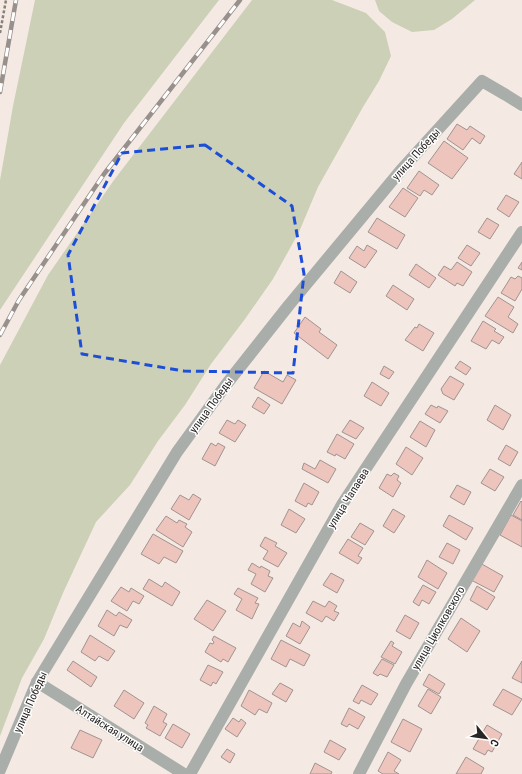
<svg xmlns="http://www.w3.org/2000/svg" width="522" height="774" font-family="'Roboto Condensed',sans-serif">
<rect width="100%" height="100%" fill="#f5eae3"/>
<g fill="#ccd0b7">
<polygon points="35,0 219,0 124,123 0,310 0,180 13,106"/>
<polygon points="252,0 332,0 366,13 385,32 391,56 379,81 363,107 318,187 299,232 273,279 245,319 211,364 185,405 158,441 130,485 96,522 63,593 44,639 22,678 0,736 0,365 48,275 114,180"/>
<polygon points="375,0 475,0 452,19 434,30 412,32 392,22 379,11"/>
</g>
<g fill="#edc5bd" stroke="#a09391">
<polygon points="457,124 467,130 470,126 485,136 480,144 472,138 463,150 447,139"/>
<polygon points="444,141 468,158 452,179 428,163"/>
<polygon points="522,162 522,179 514,174"/>
<polygon points="419,171 439,185 432,195 424,190 420,196 407,188"/>
<polygon points="403,188 418,198 405,217 389,207"/>
<polygon points="506,195 519,202 509,217 497,209"/>
<polygon points="377,218 405,235 397,249 368,232"/>
<polygon points="487,218 499,225 490,239 478,232"/>
<polygon points="367,245 377,251 365,268 349,258 357,246 364,251"/>
<polygon points="467,245 480,253 471,266 458,258"/>
<polygon points="457,262 472,272 463,286 457,283 455,286 438,275 444,266 451,270"/>
<polygon points="522,262 522,270 518,268"/>
<polygon points="416,264 436,278 429,288 409,275"/>
<polygon points="341,271 357,282 350,293 334,283"/>
<polygon points="518,276 522,278 522,289 515,301 501,293 511,277 515,279"/>
<polygon points="393,285 414,299 407,310 386,296"/>
<polygon points="498,297 514,307 508,317 518,324 513,333 485,316"/>
<polygon points="305,317 321,329 319,332 337,345 328,359 294,333"/>
<polygon points="483,321 496,329 494,331 504,337 499,344 492,340 486,349 471,341"/>
<polygon points="419,324 434,333 423,351 405,340 415,327 417,328"/>
<polygon points="460,361 471,368 466,375 455,368"/>
<polygon points="384,366 394,372 389,379 380,374"/>
<polygon points="264,371 283,382 287,375 296,380 282,404 254,388"/>
<polygon points="450,376 464,384 454,400 443,394 441,389"/>
<polygon points="372,382 389,393 381,406 364,396"/>
<polygon points="258,397 270,405 264,414 252,407"/>
<polygon points="431,405 437,408 438,406 448,411 440,423 425,414"/>
<polygon points="495,405 511,415 503,430 487,420"/>
<polygon points="227,420 235,424 238,420 246,425 235,442 219,433"/>
<polygon points="350,420 364,428 356,439 342,432"/>
<polygon points="420,421 435,430 426,447 410,437"/>
<polygon points="337,434 354,444 345,459 336,454 335,456 327,452"/>
<polygon points="211,443 216,446 218,443 225,447 215,466 202,459"/>
<polygon points="506,445 518,452 510,466 498,459"/>
<polygon points="406,447 423,458 412,475 396,464"/>
<polygon points="320,460 336,469 328,483 302,469 304,463 315,469"/>
<polygon points="490,469 504,477 495,491 481,483"/>
<polygon points="394,473 399,476 397,480 401,483 393,497 379,488 387,474 391,476"/>
<polygon points="304,483 319,492 312,505 308,503 306,507 295,501"/>
<polygon points="457,485 471,492 464,505 450,497"/>
<polygon points="193,494 201,499 189,520 171,509 180,495 189,500"/>
<polygon points="521,501 522,502 522,520 513,515"/>
<polygon points="289,509 305,519 296,533 281,525"/>
<polygon points="393,509 405,516 394,533 383,526"/>
<polygon points="449,515 473,528 466,540 443,526"/>
<polygon points="511,515 522,521 522,547 500,535"/>
<polygon points="166,516 177,523 179,520 187,524 185,527 192,532 183,547 156,530"/>
<polygon points="360,523 374,531 365,545 351,537"/>
<polygon points="153,534 183,551 176,563 164,557 159,564 141,554"/>
<polygon points="265,537 277,543 275,546 287,553 278,567 263,559 268,551 260,546"/>
<polygon points="348,539 363,548 358,556 362,558 358,564 339,553"/>
<polygon points="447,543 460,550 453,564 439,557"/>
<polygon points="427,560 447,573 438,589 418,577"/>
<polygon points="252,563 260,568 261,566 270,571 268,576 273,578 265,592 251,584 256,574 248,570"/>
<polygon points="480,563 503,576 494,592 471,580"/>
<polygon points="331,573 344,580 337,593 323,585"/>
<polygon points="149,579 162,587 165,582 180,592 172,606 143,589"/>
<polygon points="423,585 436,592 429,604 422,600 419,606 413,602"/>
<polygon points="477,586 495,597 487,610 470,600"/>
<polygon points="121,587 129,592 131,588 144,596 139,604 133,601 127,611 111,601"/>
<polygon points="238,588 258,598 255,603 259,604 252,619 236,610 242,599 234,594"/>
<polygon points="207,600 226,611 213,631 194,619"/>
<polygon points="313,601 325,607 329,601 337,606 334,611 339,613 334,621 326,616 322,622 306,613"/>
<polygon points="107,610 116,616 119,612 132,620 127,628 120,625 114,636 98,626"/>
<polygon points="405,615 419,623 410,639 396,631"/>
<polygon points="461,618 480,631 467,652 448,639"/>
<polygon points="302,621 310,627 300,644 286,636 293,623 300,627"/>
<polygon points="90,635 115,651 108,661 99,656 95,661 81,652"/>
<polygon points="214,636 236,648 228,662 223,659 221,662 205,652 210,643 213,644 214,642 212,640"/>
<polygon points="281,640 310,655 304,666 290,659 286,667 271,659"/>
<polygon points="391,641 394,643 392,646 402,652 395,664 381,657"/>
<polygon points="382,659 394,665 387,677 380,674 378,676 373,673"/>
<polygon points="73,661 97,677 91,687 67,670"/>
<polygon points="522,661 522,683 512,678"/>
<polygon points="208,665 223,672 216,684 213,682 211,686 200,680"/>
<polygon points="429,674 445,684 439,694 423,685"/>
<polygon points="280,683 293,690 286,702 272,694"/>
<polygon points="362,685 378,694 371,705 361,700 359,704 353,701"/>
<polygon points="428,689 441,697 431,714 418,706"/>
<polygon points="503,689 522,699 512,715 493,705"/>
<polygon points="124,690 144,703 134,719 114,706"/>
<polygon points="249,690 272,703 267,713 259,709 255,715 241,706"/>
<polygon points="154,706 167,714 163,722 167,724 160,736 146,728 148,725 145,723"/>
<polygon points="349,708 365,717 358,729 349,724 347,727 341,724"/>
<polygon points="233,718 239,722 241,719 246,723 237,737 225,729"/>
<polygon points="403,719 422,729 410,752 391,742"/>
<polygon points="173,724 190,734 182,748 165,738"/>
<polygon points="487,725 502,734 492,752 488,750 485,755 473,749"/>
<polygon points="80,730 102,740 93,758 71,748"/>
<polygon points="330,740 346,749 339,760 324,752"/>
<polygon points="227,749 235,754 230,763 221,757"/>
<polygon points="388,752 401,760 394,771 399,774 383,774 378,771"/>
<polygon points="466,757 484,768 481,774 456,774"/>
<polygon points="315,763 332,772 331,774 310,774"/>
</g>
<g fill="none" stroke-linecap="round" stroke-linejoin="round">
<polyline stroke="#867f7a" stroke-width="2.5" stroke-dasharray="3 2" stroke-linecap="butt" points="0,33 6,0"/>
<g stroke="#aaaeab" stroke-width="12">
<polyline points="37,682 184,774"/>
<polyline points="0,770 37,682 177,452 225,386 289,305 401,170 482,81 506,95 522,105"/>
<polyline points="190,774 343,503 522,232"/>
<polyline points="359,774 406,684 522,485"/>
</g>
<g stroke="#98908c" stroke-width="4.5">
<g id="rail">
<polyline points="0,92 16,0"/>
<polyline points="0,335 19,300 104,174 240,0"/>
</g>
</g>
<use href="#rail" stroke="#fff" stroke-width="3" stroke-dasharray="9" stroke-linecap="butt"/>
</g>
<path fill="none" stroke="#1d4ed8" stroke-width="3" stroke-dasharray="8 5" stroke-linejoin="round" d="M205 145 292 206 304 274 293 373 184 371 82 354 68 255 122 153Z"/>
<g text-anchor="middle" stroke-width="3" stroke-linejoin="round" paint-order="stroke">
<g font-size="11" fill="#292523" stroke="#fff">
<text transform="translate(416 154) rotate(-48)" y="4">улица Победы</text>
<text transform="translate(211 405) rotate(-54)" y="4">улица Победы</text>
<text transform="translate(348 498) rotate(-58)" y="4">улица Чапаева</text>
<text transform="translate(438 628) rotate(-60)" y="4">улица Циолковского</text>
<text transform="translate(30 702) rotate(-66)" y="4">улица Победы</text>
<text transform="translate(110 728) rotate(32)" y="4">Алтайская улица</text>
</g>
</g>
<g transform="translate(486 738) rotate(119)" stroke="#ffffff" stroke-width="3" paint-order="stroke">
<path d="M0-3L7 15L0 10L-7 15Z" fill="#292523"/>
<text y="-6" font-size="11" font-weight="bold" text-anchor="middle" fill="#292523">С</text>
</g>
</svg>
